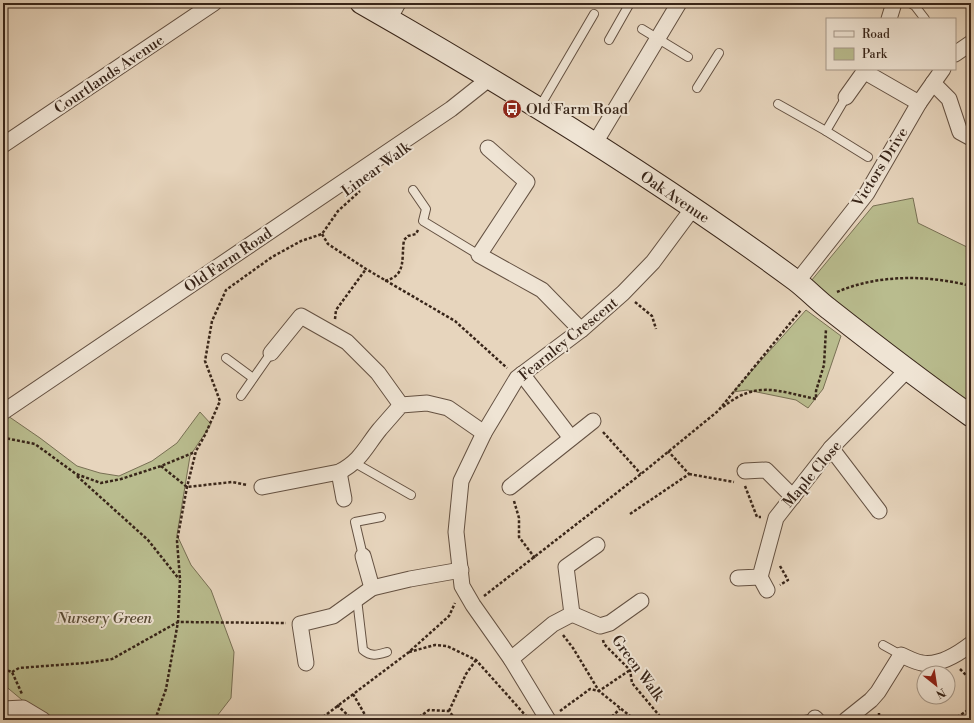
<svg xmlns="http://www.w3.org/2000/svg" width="974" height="723" font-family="'Libre Bodoni',serif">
<rect width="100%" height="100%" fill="#e7d5bd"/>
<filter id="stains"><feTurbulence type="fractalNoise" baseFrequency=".005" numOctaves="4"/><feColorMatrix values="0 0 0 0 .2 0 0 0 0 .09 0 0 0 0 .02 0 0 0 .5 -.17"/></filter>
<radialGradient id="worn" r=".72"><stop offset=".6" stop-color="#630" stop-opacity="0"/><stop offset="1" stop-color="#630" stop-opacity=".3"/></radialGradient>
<g fill="#b9bc8e" stroke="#787054">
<polygon points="913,198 918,223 971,249 971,405 968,409 811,281 873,206"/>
<polygon points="806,310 841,336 823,389 808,408 796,400 747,390 733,392"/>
<polygon points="200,412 211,424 190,456 177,535 191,565 211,590 234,652 231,698 214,720 46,720 3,684 3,419 8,416 40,438 77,466 100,473 119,476 152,461 177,443"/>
</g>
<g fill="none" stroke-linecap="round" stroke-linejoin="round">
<g stroke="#645142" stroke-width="10">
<g id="lane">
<polyline points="910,3 915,6 925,19"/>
<polyline points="642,29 688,57"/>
<polyline points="609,40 630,3"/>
<polyline points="697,88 719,53"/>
<polyline points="778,104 826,131 868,157"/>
<polyline points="539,108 594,14"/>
<polyline points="826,131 846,97"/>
<polyline points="413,190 426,209 423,221 479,255"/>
<polyline points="226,358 253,378"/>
<polyline points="241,396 271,353"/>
<polyline points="355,463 411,495"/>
<polyline points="363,556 355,522 381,517"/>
<path d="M357 599 363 650C371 657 377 655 387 652"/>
<polyline points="883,645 901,655"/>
<polyline points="805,720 815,718"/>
</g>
</g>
<g stroke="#645142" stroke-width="17">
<g id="street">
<polyline points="389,19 398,3"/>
<polyline points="889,19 894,3"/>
<polyline points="955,54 971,43"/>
<polyline points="865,72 919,103"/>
<polyline points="933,83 949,99 960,132 971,138"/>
<polyline points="846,97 866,69"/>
<polyline points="595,143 679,3"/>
<polyline points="3,145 214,3"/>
<polyline points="488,148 527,182 479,255 542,290 581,330"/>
<polyline points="797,282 867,193 919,103 943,69"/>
<polyline points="271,353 301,316 347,342 378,373 401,405"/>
<polyline points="522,374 571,438"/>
<polyline points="3,412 451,109 490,78"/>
<polyline points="831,448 879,511"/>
<polyline points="745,471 766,470 793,497"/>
<polyline points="339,472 344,499"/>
<path d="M262 487 339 472C361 461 366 446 380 429 387 421 394 413 401 405L427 403 448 408 484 433"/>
<polyline points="510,487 593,421"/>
<polyline points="363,556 372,588"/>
<polyline points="760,577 767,590"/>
<polyline points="738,578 760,577 776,518 831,448 907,370"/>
<polyline points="572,614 600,626 610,623 641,601"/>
<polyline points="511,659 553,624 572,614 566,567 597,545"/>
<polyline points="306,663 300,624 333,616 372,588 410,579 461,570"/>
<polyline points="3,709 23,708 43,720"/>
<polyline points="815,718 817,720"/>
<polyline points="548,720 511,659 473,605 462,586 456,532 461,481 484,433 517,378 581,330 623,293 653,262 693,208"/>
<path d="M846 720 871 700 878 692 901 655C908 658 915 662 922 663 939 666 958 654 971 644"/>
</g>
</g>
<g stroke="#382519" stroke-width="23">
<path id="secondary" d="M361 3C510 88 657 178 795 280 807 289 817 300 829 309 876 346 923 382 971 416"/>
</g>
<g stroke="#382519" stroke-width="2.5" stroke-dasharray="3 2" stroke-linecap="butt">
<polyline points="322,234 328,244 366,269 455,321 507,368"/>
<path d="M385 281C407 275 401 259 404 240L408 236 416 234 418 230"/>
<path d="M837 292C878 274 929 275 971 286"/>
<polyline points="635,302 652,316 656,329"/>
<polyline points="335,319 336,310 366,269"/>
<path d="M723 407C757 380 777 391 816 399V391L824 365 826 329"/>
<polyline points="603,432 641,474"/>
<polyline points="3,440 5,438 35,444 76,474 101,483 121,479 161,466 195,452"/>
<polyline points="161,466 187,487 232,482 247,485"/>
<polyline points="689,474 734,482"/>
<polyline points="77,476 148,540 179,579"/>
<polyline points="745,486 757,517 761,517"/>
<polyline points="514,501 519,518 519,537 535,558"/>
<polyline points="630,514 689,474 668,451"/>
<polyline points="780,566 788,580 780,585"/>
<polyline points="484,596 641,474 718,411 801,310"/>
<polyline points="563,635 573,648 599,691 635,720"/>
<polyline points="603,640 604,644 630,670 632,683 663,720"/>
<polyline points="409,652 435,645 447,646 476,660 526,716"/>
<polyline points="3,669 12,672 22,694"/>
<polyline points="960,669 971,680"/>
<polyline points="12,672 19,668 85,663 112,659 178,622 286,623"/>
<polyline points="353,694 368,720"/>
<polyline points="337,705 353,720"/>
<polyline points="968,710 971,705"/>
<polyline points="449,711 466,674 476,660"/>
<polyline points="560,711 590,689 599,691 630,670"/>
<polyline points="879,713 879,720"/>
<polyline points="155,720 166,689 178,622 180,579 177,541 187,487 196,451 205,435 220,401 205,361 212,321 226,290 272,257 301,241 322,234 338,211 360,191"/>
<polyline points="319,720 409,652 449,616 455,603"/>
<polyline points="415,720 429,710 449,711 456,720"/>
<polyline points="608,720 620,709"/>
<polyline points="670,720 688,718 693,720"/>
<polyline points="953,720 968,710 971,714"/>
</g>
<use href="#lane" stroke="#efe4d4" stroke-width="8"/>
<use href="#street" stroke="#efe4d4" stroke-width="15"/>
<use href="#secondary" stroke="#efe4d4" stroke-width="21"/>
</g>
<defs>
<g id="bus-disc" transform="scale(1)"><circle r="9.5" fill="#8f2418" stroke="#efe4d4"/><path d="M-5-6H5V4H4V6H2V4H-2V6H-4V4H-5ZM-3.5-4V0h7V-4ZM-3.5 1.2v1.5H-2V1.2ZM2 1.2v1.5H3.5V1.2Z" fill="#fff"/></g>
</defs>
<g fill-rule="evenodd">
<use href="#bus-disc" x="512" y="109"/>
</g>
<g text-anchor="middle" stroke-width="4" stroke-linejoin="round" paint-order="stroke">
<g font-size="15" fill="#382519" stroke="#efe4d4">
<text transform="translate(109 74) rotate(-34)" y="5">Courtlands Avenue</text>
<text transform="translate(880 167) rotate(-58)" y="5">Victors Drive</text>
<text transform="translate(376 169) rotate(-36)" y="5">Linear Walk</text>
<text transform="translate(675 197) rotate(34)" y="5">Oak Avenue</text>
<text transform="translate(228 260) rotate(-34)" y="5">Old Farm Road</text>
<text transform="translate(568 339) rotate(-39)" y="5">Fearnley Crescent</text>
<text transform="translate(812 474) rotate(-50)" y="5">Maple Close</text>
<text transform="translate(638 668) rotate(54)" y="5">Green Walk</text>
</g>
<g font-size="15" fill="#382519" stroke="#efe4d4" text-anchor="start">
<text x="526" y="114">Old Farm Road</text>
</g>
<g font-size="15" font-style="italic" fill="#584b36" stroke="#efe4d4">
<text x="104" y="623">Nursery Green</text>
</g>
</g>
<rect width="974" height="723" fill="none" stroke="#e7d5bd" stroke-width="16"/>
<rect x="4" y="4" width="966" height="715" fill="none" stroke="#382519" stroke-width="2"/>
<rect x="8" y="8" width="958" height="707" fill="none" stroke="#382519"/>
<rect x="826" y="18" width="130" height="52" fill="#efe4d4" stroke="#a69889"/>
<rect x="834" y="31" width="20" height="6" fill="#efe4d4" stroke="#a69889"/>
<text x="862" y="38" font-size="12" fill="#382519">Road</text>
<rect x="834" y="48" width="20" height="12" fill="#b9bc8e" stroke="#a69889"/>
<text x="862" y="58" font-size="12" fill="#382519">Park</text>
<g transform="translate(936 685) rotate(150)"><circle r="19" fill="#efe4d4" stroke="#a69889"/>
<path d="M0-3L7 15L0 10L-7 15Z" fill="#8f2418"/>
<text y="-6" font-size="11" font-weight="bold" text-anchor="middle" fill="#382519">N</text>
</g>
<rect width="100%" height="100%" filter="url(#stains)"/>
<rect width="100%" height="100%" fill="url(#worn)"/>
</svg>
